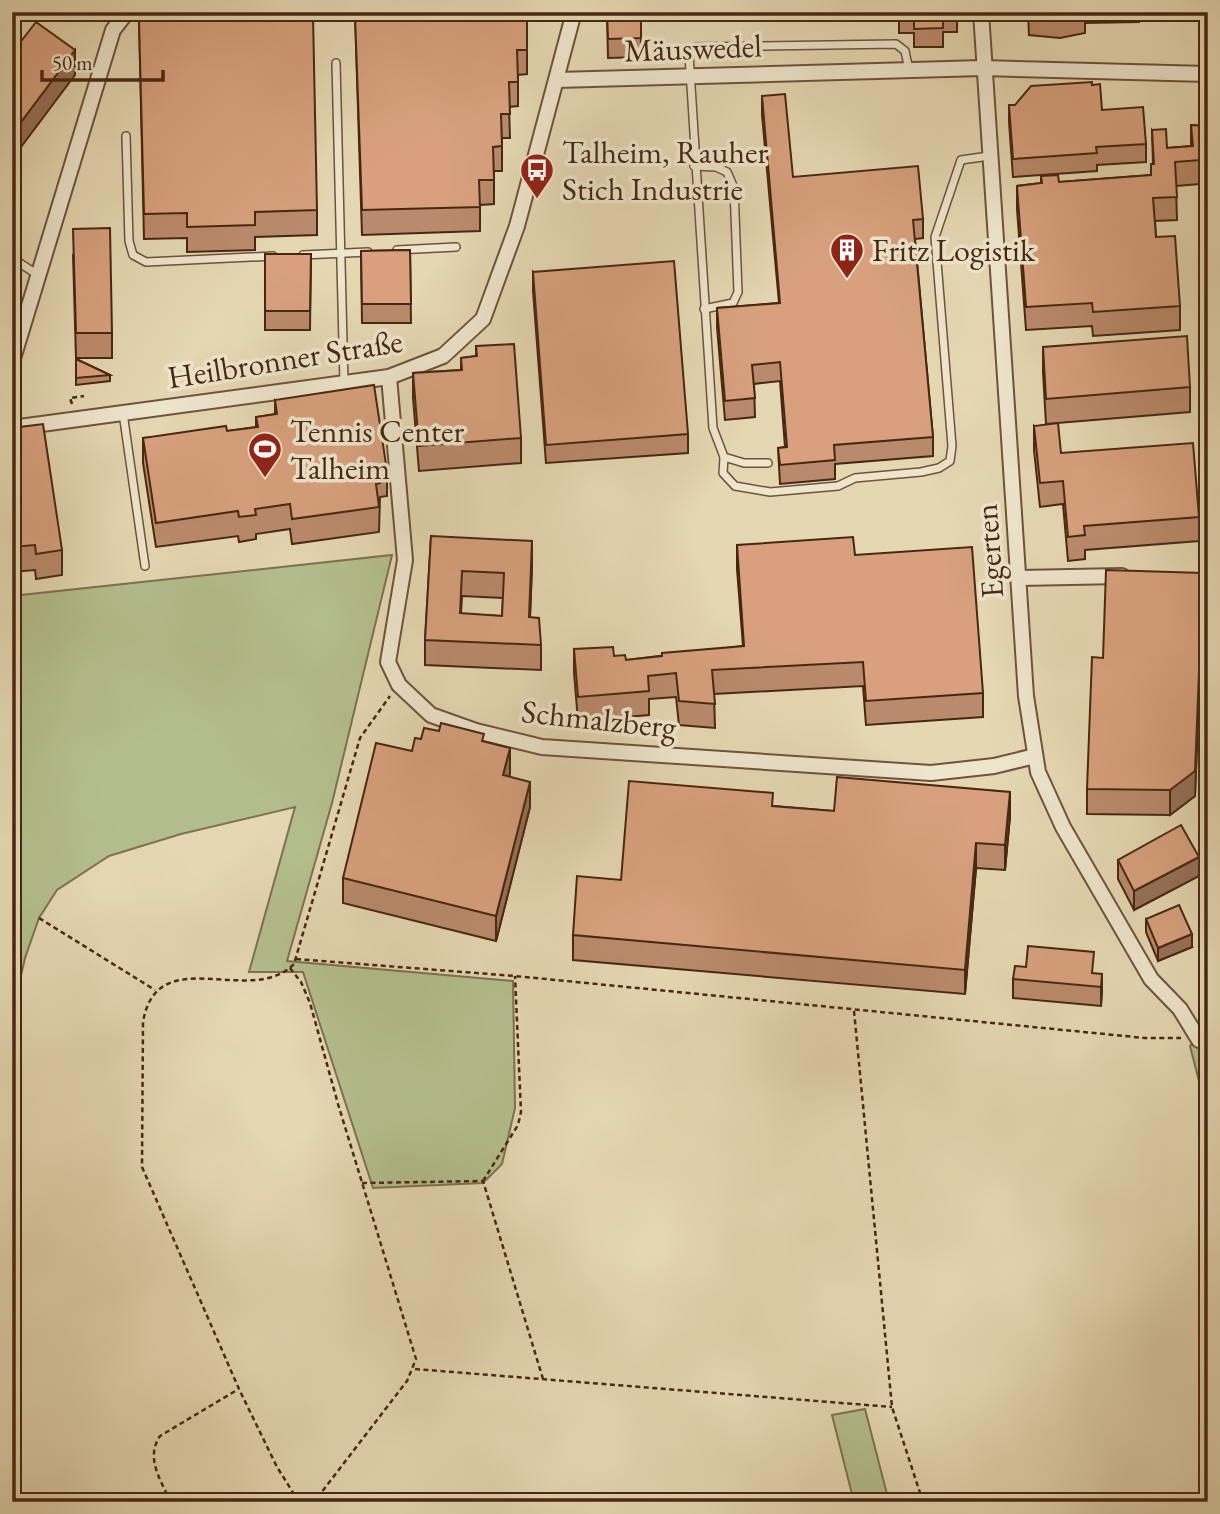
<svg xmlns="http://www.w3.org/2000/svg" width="1220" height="1514" font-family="'EB Garamond',serif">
<rect width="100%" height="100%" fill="#e5d7b2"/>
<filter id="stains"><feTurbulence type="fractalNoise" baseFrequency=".00286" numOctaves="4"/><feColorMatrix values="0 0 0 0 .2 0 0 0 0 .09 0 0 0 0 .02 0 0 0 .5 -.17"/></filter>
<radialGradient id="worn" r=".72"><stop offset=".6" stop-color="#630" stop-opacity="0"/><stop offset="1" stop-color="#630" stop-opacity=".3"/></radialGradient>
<g fill="#b4be8d" stroke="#7e7250" stroke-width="2">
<polygon points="392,555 332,803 287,961 513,981 515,1108 502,1164 483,1183 373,1188 303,972 249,972 295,807 181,834 109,856 57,890 39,918 25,958 12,1016 12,596"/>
<polygon points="1208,1027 1208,1116 1190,1046"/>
<polygon points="865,1409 889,1502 854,1502 832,1415"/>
</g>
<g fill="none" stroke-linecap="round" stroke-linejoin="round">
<g stroke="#6f533a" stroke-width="10">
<g id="lane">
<polyline points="336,63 344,383"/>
<polyline points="126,136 129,241 133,255 146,262 273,256"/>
<polyline points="694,166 716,167 727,172 734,188 738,292 733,303 704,309"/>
<polyline points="397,250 456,247"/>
<polyline points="303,255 368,252"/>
<polyline points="12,258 38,275"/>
<polyline points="123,413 145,566"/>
<polyline points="724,457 723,473 735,486 770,492 838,486 855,478 921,472 939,468 950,461 952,446 935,237 961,160 989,156"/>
<polyline points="768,463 744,463 724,457 713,428 689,55 696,47 896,44 905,51 909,70"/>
</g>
</g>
<g stroke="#6f533a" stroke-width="18">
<g id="street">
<polyline points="981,12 1026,696 1038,772 1063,827 1151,979 1180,1009 1199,1040"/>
<polyline points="557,80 982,68 1208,74"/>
<polyline points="12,362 113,30 127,12"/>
<polyline points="389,377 405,560 388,662 399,685 431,715 476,731 542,747 931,773 994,766 1035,756"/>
<polyline points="12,428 389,377 443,356 483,319 517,226 574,12"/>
<polyline points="1019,578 1122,576"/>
</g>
</g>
<g stroke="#482712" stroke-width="2.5" stroke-dasharray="5 3.5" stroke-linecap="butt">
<polyline points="72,404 70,398 84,396"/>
<polyline points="39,918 155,990"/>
<polyline points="296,959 515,976 1145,1038 1181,1038"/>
<polyline points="290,968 301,982 310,1003 338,1104 416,1359 407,1381 314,1502"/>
<polyline points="854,1011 892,1407 923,1502"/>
<polyline points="1202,1015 1208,816"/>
<polyline points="1201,1053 1208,1100"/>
<polyline points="483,1181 518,1125 521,1112 515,976"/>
<polyline points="362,1183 483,1181 543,1379"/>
<polyline points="415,1369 892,1407"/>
<path d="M171 1502C161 1481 145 1458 160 1436L237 1390"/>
<path d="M299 1502 277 1467 239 1389 142 1167 143 1022C157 940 251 1008 294 964L360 738 390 696"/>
</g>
<use href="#lane" stroke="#eee5cd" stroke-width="7"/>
<use href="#street" stroke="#eee5cd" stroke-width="14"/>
</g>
<g fill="#ba8a6c" stroke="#482712" stroke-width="2" fill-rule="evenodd">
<polygon points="527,12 527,74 518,75 518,106 509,107 510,138 502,138 502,171 494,171 494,204 480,205 480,231 362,235 355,15"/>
<polygon points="607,12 641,12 641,57 608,58"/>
<polygon points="899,12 957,12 957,32 943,32 943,47 914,47 914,33 899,33"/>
<polygon points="1028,12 1139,12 1139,22 1085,23 1085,33 1060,38 1029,35"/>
<polygon points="139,20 317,210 317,235 255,237 255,250 187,252 187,238 144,239"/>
<polygon points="1208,74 1208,338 1206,338 1207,290 1200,290 1200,267 1202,215 1199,215 1200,184 1176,186 1177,220 1155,221 1156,237 1180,306 1180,330 1093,336 1092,326 1026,330 1017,209 1017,186 1041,183 1041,176 1059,182 1151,175 1153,164 1152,130 1167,148 1191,146 1191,125 1204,126"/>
<polygon points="1092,85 1102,110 1146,144 1146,162 1097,165 1097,171 1013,177 1009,122 1009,105 1015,105"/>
<polygon points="762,96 793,177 923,219 923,238 915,239 933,437 933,456 835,464 835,479 780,484 778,448 785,447 780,381 754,384 755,417 725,420 717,327 717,308 779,303 762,115"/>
<polygon points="410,250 411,323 362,323 361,251"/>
<polygon points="73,254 112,333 112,358 76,358"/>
<polygon points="265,254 311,254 310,330 265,330"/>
<polygon points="533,272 688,434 688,453 546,463 533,291"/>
<polygon points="476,346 521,438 521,463 419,471 413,398 413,373 461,370 461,358 476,356"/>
<polygon points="1043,347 1190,387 1190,412 1046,424 1043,372"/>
<polygon points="76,359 110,375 110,381 76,385"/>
<polygon points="275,400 387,471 387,496 380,497 379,532 292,544 290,529 256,534 256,539 239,542 238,536 156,547 143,463 143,438 227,431 256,427 256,417 275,414"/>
<polygon points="1034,426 1061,453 1199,517 1199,541 1085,550 1085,559 1068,561 1063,504 1040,507 1034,450"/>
<polygon points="12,428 62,550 62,575 36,579 35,570 12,572"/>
<path d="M431 536 532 566 530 617 541 645V670L425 665V640ZM462 596 503 598 502 616 461 614Z"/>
<polygon points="737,545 855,555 983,693 983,717 866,725 863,686 714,694 715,728 679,725 676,697 649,699 649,715 578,721 574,673 574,649 614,656 626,660 743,646 737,569"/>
<polygon points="1203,598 1195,796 1170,815 1087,814 1087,789"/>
<polygon points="421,739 484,742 510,773 509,777 530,807 496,941 343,903 343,878"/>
<polygon points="773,806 834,811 1010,816 1005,870 976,868 965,994 573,960 573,935 621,880"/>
<polygon points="1118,860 1199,876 1134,910 1118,879"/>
<polygon points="1146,919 1192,947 1158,961 1146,932"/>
<polygon points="1102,974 1101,1006 1013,998 1013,979"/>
</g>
<g fill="#977058" stroke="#482712" stroke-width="2">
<polygon points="75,50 75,75 12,159 12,134"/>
<polygon points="17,249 17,274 13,281 12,294 12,257"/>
<polygon points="532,541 532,566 529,642 529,617"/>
<polygon points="1203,573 1195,796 1170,815 1170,790"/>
<polygon points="510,748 510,773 503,800 503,775"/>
<polygon points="530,782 530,807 496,941 496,916"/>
<polygon points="1010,792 1010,816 1005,870 1005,845"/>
<polygon points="976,843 976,868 965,994 965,970"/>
<polygon points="1199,857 1199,876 1134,910 1134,891"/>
<polygon points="1192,934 1192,947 1158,961 1158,948"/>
<polygon points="1102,974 1102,993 1101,1006 1101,987"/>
</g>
<g fill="#d8a07e" stroke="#482712" stroke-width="2" fill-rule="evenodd">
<polygon points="439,12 527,12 527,50 517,50 518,82 509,82 510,114 501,114 502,146 493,147 494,180 479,180 480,207 362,210 355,15"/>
<polygon points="607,12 641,12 641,38 608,39"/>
<polygon points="899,12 957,12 957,13 943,13 943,28 914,29 914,14 899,14"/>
<polygon points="313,16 317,210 255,212 255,225 187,227 187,213 144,214 139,20"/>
<polygon points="36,22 75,50 12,134 12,53"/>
<polygon points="1208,74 1208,267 1200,267 1204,192 1199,192 1201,160 1175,162 1177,197 1153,198 1156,237 1175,236 1180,306 1093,312 1092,303 1026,307 1017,186 1042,183 1041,176 1058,175 1059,182 1151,175 1151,164 1154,164 1152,130 1166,129 1167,148 1193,146 1191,125 1204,126"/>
<polygon points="1092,82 1092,85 1100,84 1102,110 1143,107 1146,144 1096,147 1097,153 1013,159 1009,105 1015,105 1031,86"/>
<polygon points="785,94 793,177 918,166 923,219 913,220 933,437 834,445 835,460 780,465 778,448 787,447 780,362 752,365 755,398 725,401 717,308 780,303 762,96"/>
<polygon points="110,228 112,333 76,333 73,229"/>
<polygon points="12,246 17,249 12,257"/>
<polygon points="410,250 411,304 362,304 361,251"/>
<polygon points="265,254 311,254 310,311 265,311"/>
<polygon points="674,261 688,434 546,445 533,272"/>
<polygon points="1208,279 1208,315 1206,315"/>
<polygon points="1187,336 1190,387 1046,399 1043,347"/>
<polygon points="514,344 521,438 419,446 413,373 462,370 461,358 477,356 476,346"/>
<polygon points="76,359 110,375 76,378"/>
<polygon points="374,385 387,471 378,473 380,483 376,484 379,507 292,519 290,504 255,509 256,515 239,517 238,511 156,523 143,438 226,426 227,431 258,427 256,417 277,414 275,400"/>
<polygon points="1058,423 1061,453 1193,443 1199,517 1084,526 1085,535 1068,537 1063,481 1040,483 1034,426"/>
<polygon points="43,424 62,550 36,554 35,545 12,547 12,428"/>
<path d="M431 536 532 541 529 617 539 618 541 645 425 640ZM462 571 504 573 502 616 460 613Z"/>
<polygon points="853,537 855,555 972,547 983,693 866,701 863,662 712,670 715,704 679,701 676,673 648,676 649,691 578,697 574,649 613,647 614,656 625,655 626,660 662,656 662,653 744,646 737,545"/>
<polygon points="1106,570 1203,573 1195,771 1170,790 1087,789 1092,657 1103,658"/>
<polygon points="441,723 484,734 482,741 510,748 503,775 530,782 496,916 343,878 376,743 412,751 415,738 421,739 424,728 439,731"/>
<polygon points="837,777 1010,792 1005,845 976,843 965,970 573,935 577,876 621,880 629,781 773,793 772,806 834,811"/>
<polygon points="1181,825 1199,857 1134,891 1118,860"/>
<polygon points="1179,905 1192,934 1158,948 1146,919"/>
<polygon points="1028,946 1094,952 1092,973 1102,974 1101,987 1013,979 1015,966 1026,967"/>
</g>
<defs>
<g id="bus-pin" transform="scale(1.75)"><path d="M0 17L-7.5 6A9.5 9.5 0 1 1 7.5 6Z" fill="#8f2418" stroke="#eee5cd"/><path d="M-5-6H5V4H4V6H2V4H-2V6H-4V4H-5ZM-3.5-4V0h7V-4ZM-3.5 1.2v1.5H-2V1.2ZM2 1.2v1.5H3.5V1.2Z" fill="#fff"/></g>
<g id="building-pin" transform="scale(1.75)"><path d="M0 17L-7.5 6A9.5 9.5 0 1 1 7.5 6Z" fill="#8f2418" stroke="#eee5cd"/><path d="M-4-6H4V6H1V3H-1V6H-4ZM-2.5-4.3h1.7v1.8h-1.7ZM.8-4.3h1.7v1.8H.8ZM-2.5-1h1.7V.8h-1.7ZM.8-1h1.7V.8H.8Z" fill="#fff"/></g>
<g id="stadium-pin" transform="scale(1.75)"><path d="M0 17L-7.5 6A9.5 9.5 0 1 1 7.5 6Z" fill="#8f2418" stroke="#eee5cd"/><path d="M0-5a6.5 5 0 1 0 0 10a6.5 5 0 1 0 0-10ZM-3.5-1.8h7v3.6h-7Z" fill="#fff"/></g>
</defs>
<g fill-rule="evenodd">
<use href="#bus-pin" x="537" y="170"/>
<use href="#building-pin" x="847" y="250"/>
<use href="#stadium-pin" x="265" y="449"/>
</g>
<g text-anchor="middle" stroke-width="7" stroke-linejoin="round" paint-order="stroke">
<g font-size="32" fill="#482712" stroke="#eee5cd">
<text transform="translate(693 48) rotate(-2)" y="11">Mäuswedel</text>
<text transform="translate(285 359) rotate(-9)" y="11">Heilbronner Straße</text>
<text transform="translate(989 551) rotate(-94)" y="11">Egerten</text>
<text transform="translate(599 719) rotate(6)" y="11">Schmalzberg</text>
</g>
<g font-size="32" fill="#482712" stroke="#eee5cd" text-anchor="start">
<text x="562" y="163">Talheim, Rauher<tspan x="562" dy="37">Stich Industrie</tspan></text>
<text x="872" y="261">Fritz Logistik</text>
<text x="290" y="442">Tennis Center<tspan x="290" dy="37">Talheim</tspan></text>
</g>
</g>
<rect width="1220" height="1514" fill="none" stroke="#e5d7b2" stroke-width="42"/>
<rect x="14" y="14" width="1192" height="1486" fill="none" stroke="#482712" stroke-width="3.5"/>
<rect x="21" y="21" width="1178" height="1472" fill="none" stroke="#482712" stroke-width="2"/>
<path d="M42 70v10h121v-10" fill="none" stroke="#482712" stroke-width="3.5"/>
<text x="52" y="70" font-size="21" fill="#482712" stroke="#eee5cd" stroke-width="5" paint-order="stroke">50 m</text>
<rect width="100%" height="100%" filter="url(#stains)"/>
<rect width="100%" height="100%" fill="url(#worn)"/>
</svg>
